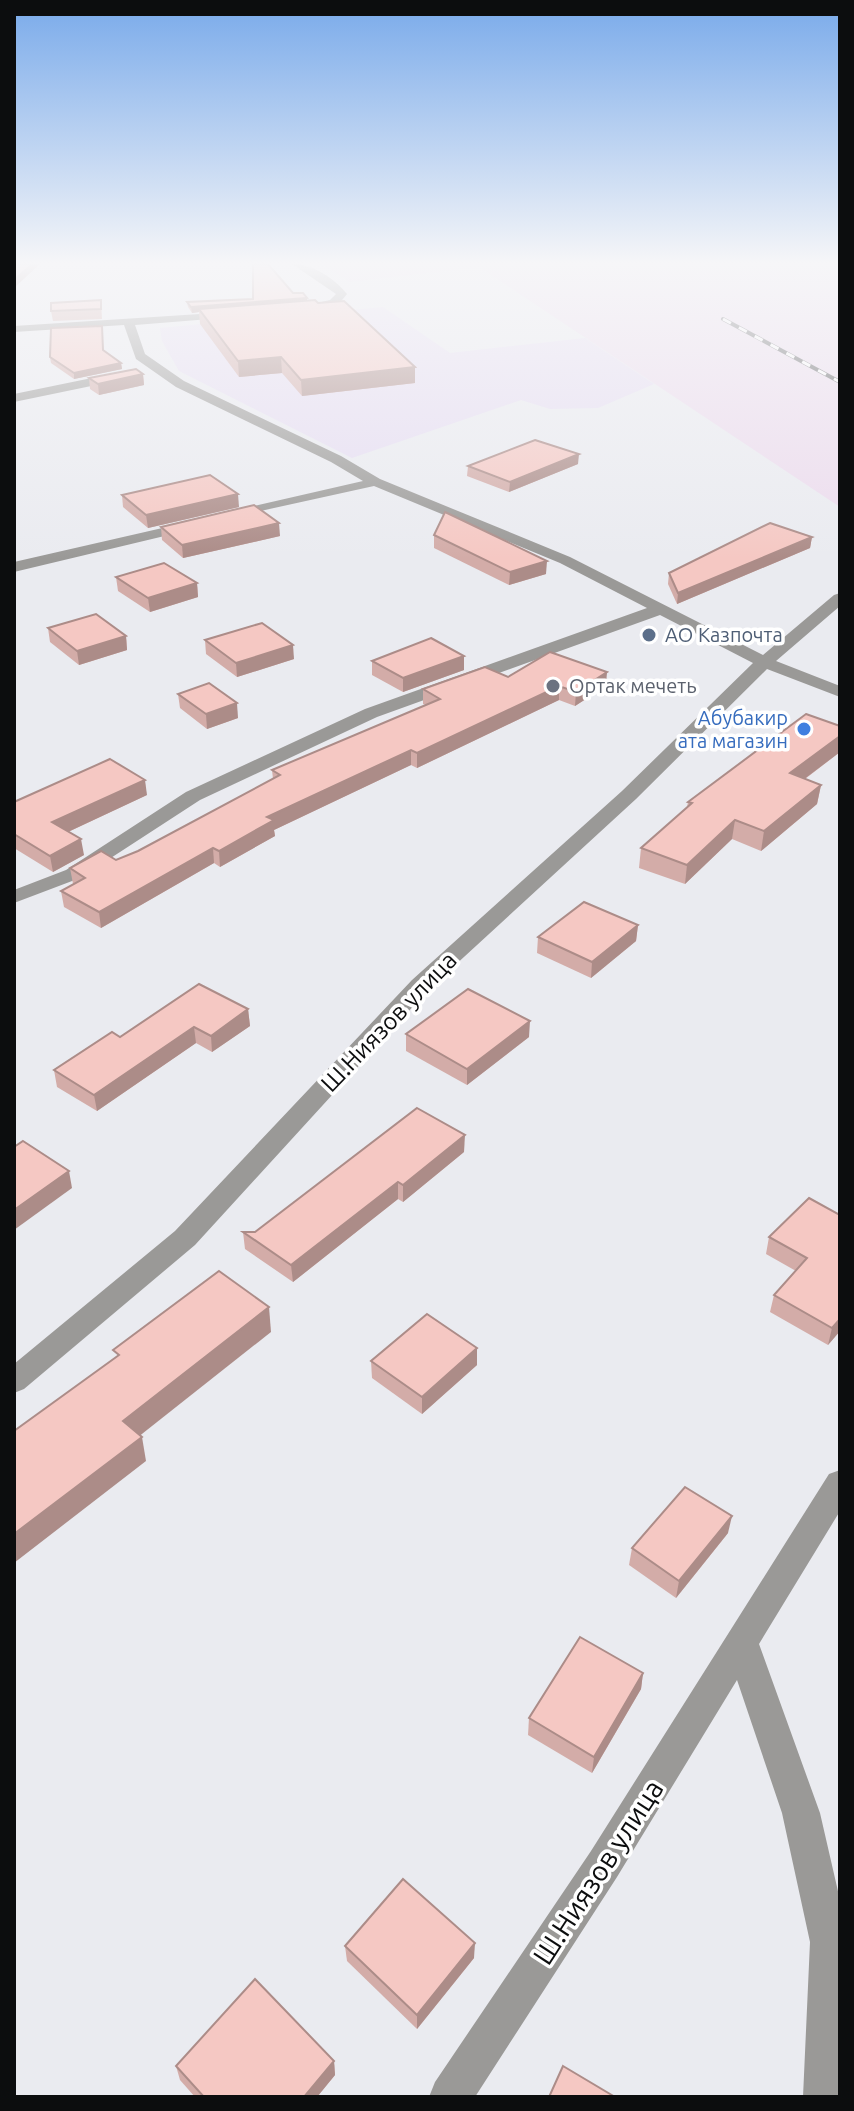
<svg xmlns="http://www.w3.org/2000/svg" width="854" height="2111" font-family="Ubuntu,sans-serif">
<rect width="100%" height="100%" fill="#eaebf0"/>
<polygon fill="#ecdbed" points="321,264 840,264 840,507 479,267 350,282"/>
<polygon fill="#e6ddf2" points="383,307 450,353 585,338 654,384 598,408 550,409 521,400 352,458 179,371 162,341 160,328"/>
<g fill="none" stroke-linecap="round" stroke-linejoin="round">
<g fill="#9a9997" fill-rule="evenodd">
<path d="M292 264C313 264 334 278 347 294L338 305 300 311V307L330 300 336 294Z"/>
<polygon points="231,312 235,313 235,317 135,325 145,354 184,381 341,456 380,479 570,557 763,655 834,595 840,593 840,606 776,661 840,686 840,697 767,669 636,799 428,990 195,1245 24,1389 14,1393 14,1364 175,1231 412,980 622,791 753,663 660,615 377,717 200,800 80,878 14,903 14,890 66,870 186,792 365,709 647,608 560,563 374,486 224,519 224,513 363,481 331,462 176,387 136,359 124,325 14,332 14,326"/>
<polygon points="121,372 125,373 125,379 14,402 14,394"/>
<polygon points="193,521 198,522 198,528 14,572 14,562"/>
<polygon points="840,1470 840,1511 759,1644 820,1813 840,1900 840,2097 803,2097 810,1942 782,1813 737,1680 617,1877 475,2097 429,2097 435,2082 591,1851 829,1474"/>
</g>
<g stroke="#5a5b5d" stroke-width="4">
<polyline id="rail" points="723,319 840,382"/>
</g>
<use href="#rail" stroke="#fff" stroke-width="3" stroke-dasharray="9" stroke-linecap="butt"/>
</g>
<g fill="#d3aca8">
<polygon points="293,293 307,298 307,300 318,303 415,383 302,396 282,373 239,377 200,324 199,312 192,313 188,307 187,302 253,299"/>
<polygon points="101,300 102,319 53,321 51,311"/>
<polygon points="103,350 121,363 122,369 74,379 51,363 50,357"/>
<polygon points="143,374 144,385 99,395 90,389 89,378"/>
<polygon points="578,464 509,492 467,476 468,466"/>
<polygon points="122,495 239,507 148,528 123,507"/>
<polygon points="161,527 280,536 183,558 162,540"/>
<polygon points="434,535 546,574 509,585 434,548"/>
<polygon points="812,537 810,548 677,604 668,584 669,573"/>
<polygon points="116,577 197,583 198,597 150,612 118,591"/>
<polygon points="48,628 126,636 127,650 79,665 50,642"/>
<polygon points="205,640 294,659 237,677 206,654"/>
<polygon points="372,661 464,670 403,692 372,675"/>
<polygon points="508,677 606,686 575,706 559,700 417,768 411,765 274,830 275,836 220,867 214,863 101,928 64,907 61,891 73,884 70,868 116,860 138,851 273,779 272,770 426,705 423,704 423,689"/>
<polygon points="178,694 238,718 207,729 180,708"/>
<polygon points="840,726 840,752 805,779 821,785 817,804 761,851 732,839 685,884 639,868 641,848 687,807 688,802"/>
<polygon points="147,795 68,832 84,855 53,872 14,848 14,802"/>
<polygon points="638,925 636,941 591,978 537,953 538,937"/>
<polygon points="248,1009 250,1026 212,1052 196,1043 97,1111 57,1087 54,1070 120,1037"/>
<polygon points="406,1034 529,1037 467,1085 406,1051"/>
<polygon points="464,1152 403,1202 398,1199 293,1282 245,1249 243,1232 255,1232"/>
<polygon points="840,1215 840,1331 828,1345 770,1312 774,1295 796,1271 766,1254 769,1237"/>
<polygon points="371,1361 477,1365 422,1414 372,1378"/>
<polygon points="728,1533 676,1598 629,1565 632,1548"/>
<polygon points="643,1673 641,1689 592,1773 528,1735 529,1718"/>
<polygon points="345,1946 474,1958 417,2029 347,1961"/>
<polygon points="334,2061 335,2075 317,2097 195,2097 180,2080 176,2066"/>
</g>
<g fill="#ac8c88">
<polygon points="32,264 40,264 14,288 14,280"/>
<polygon points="307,298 307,303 199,309 199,312 192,313 191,307"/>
<polygon points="281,357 282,373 239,377 238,361"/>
<polygon points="121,363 122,369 74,379 74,373"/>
<polygon points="415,367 415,383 302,396 301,380"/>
<polygon points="143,374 144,385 99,395 98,384"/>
<polygon points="579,454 578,464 509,492 510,482"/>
<polygon points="238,494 239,507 148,528 146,515"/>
<polygon points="279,523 280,536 183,558 182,545"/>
<polygon points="812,537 810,548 677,604 678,593"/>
<polygon points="547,561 546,574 509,585 510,572"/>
<polygon points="197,583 198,597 150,612 148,598"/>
<polygon points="126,636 127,650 79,665 77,651"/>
<polygon points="293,645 294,659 237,677 236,663"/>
<polygon points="464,656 464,670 403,692 403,678"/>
<polygon points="607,672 606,686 575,706 576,692"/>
<polygon points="559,686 559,700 417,768 417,753"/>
<polygon points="237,703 238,718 207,729 206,714"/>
<polygon points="840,736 840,752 787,792 790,773"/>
<polygon points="411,750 411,765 274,830 275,836 220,867 219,851 267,817"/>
<polygon points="145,780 147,795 55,838 52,822"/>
<polygon points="821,785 817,804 761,851 764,831"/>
<polygon points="735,820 732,839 685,884 687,865"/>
<polygon points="81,839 84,855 53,872 50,856"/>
<polygon points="213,848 214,863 101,928 99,912"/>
<polygon points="638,925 636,941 591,978 592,962"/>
<polygon points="248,1009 250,1026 212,1052 211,1036"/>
<polygon points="530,1021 529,1037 467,1085 467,1069"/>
<polygon points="194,1027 196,1043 97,1111 94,1095"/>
<polygon points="465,1135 464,1152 403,1202 403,1185"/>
<polygon points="69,1171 72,1188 14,1230 14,1210"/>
<polygon points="398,1182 398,1199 293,1282 291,1265"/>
<polygon points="269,1307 271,1332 128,1445 123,1421"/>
<polygon points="840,1319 840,1331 828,1345 832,1328"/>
<polygon points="477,1348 477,1365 422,1414 422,1397"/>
<polygon points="142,1437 146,1461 14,1563 14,1534"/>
<polygon points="732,1516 728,1533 676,1598 679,1581"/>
<polygon points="643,1673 641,1689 592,1773 594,1757"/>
<polygon points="475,1943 474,1958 417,2029 417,2015"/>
<polygon points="334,2061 335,2075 317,2097 304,2097"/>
</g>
<g fill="#f5c8c3" stroke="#ac8c88" stroke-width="2">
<polygon points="14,264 32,264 14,280"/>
<polygon points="253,264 268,264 293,293 303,293 307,298 191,307 187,302 253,299"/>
<polygon points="101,300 101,309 51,311 51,303"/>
<polygon points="315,300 318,303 344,301 415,367 301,380 281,357 238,361 199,309"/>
<polygon points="102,326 103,350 121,363 74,373 50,357 51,328"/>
<polygon points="136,369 143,374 98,384 89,378"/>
<polygon points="535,440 579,454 510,482 468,466"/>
<polygon points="210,475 238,494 146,515 122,495"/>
<polygon points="254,505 279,523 182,545 161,527"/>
<polygon points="445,512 547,561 510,572 434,535"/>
<polygon points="770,523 812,537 678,593 669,573"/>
<polygon points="164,563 197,583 148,598 116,577"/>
<polygon points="96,614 126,636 77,651 48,628"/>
<polygon points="262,623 293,645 236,663 205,640"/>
<polygon points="431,638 464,656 403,678 372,661"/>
<polygon points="550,652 607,672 576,692 559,686 417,753 411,750 267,817 274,820 219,851 213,848 99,912 61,891 85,878 70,868 101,851 116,860 138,851 280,775 272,770 440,699 423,689 485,667 508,677"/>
<polygon points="209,683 237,703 206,714 178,694"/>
<polygon points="806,714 840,726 840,736 790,773 821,785 764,831 735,820 687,865 641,848 692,803 688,802"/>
<polygon points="110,759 145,780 52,822 81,839 50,856 14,834 14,802"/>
<polygon points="584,902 638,925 592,962 538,937"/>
<polygon points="199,984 248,1009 211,1036 194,1027 94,1095 54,1070 112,1032 120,1037"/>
<polygon points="468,989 530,1021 467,1069 406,1034"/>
<polygon points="417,1108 465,1135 403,1185 398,1182 291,1265 243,1232 255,1232"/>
<polygon points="23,1141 69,1171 14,1210 14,1147"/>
<polygon points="809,1198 840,1215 840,1319 832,1328 774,1295 807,1258 769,1237"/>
<polygon points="219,1271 269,1307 123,1421 142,1437 14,1534 14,1431 119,1355 113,1350"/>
<polygon points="427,1314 477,1348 422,1397 371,1361"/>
<polygon points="685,1487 732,1516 679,1581 632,1548"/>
<polygon points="580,1637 643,1673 594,1757 529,1718"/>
<polygon points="403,1879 475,1943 417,2015 345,1946"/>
<polygon points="255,1979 334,2061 304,2097 204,2097 176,2066"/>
<polygon points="563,2066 615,2097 549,2097"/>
</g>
<linearGradient id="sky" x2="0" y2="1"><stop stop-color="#79aaea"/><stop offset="0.47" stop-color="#f6f6f8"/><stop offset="1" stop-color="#f6f6f8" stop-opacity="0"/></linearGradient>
<rect width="854" height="559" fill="url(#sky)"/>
<circle fill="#5c6f8a" stroke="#fff" stroke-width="3" cx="649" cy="635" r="8"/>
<circle fill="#6b7280" stroke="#fff" stroke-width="3" cx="553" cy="686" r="8"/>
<circle fill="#3f7fe0" stroke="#fff" stroke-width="3" cx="804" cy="729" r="8"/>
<g text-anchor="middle" stroke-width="7" stroke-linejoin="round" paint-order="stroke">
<g font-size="20" fill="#4e5e75" stroke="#fff" text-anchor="start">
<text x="665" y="642">АО Казпочта</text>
</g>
<g font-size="20" fill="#5b616d" stroke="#fff" text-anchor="start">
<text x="569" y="693">Ортак мечеть</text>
</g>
<g font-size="20" fill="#366cbe" stroke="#fff" text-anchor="end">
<text x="788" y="725">Абубакир<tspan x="788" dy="23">ата магазин</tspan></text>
</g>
<g font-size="24" fill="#0c0d0e" stroke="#fff">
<text transform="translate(389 1022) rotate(-46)" y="8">Ш.Ниязов улица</text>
</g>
<g font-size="28" fill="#0c0d0e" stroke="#fff">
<text transform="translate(598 1872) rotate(-57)" y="10">Ш.Ниязов улица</text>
</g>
</g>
<rect width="854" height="2111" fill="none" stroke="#0c0d0e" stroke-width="32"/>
</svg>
